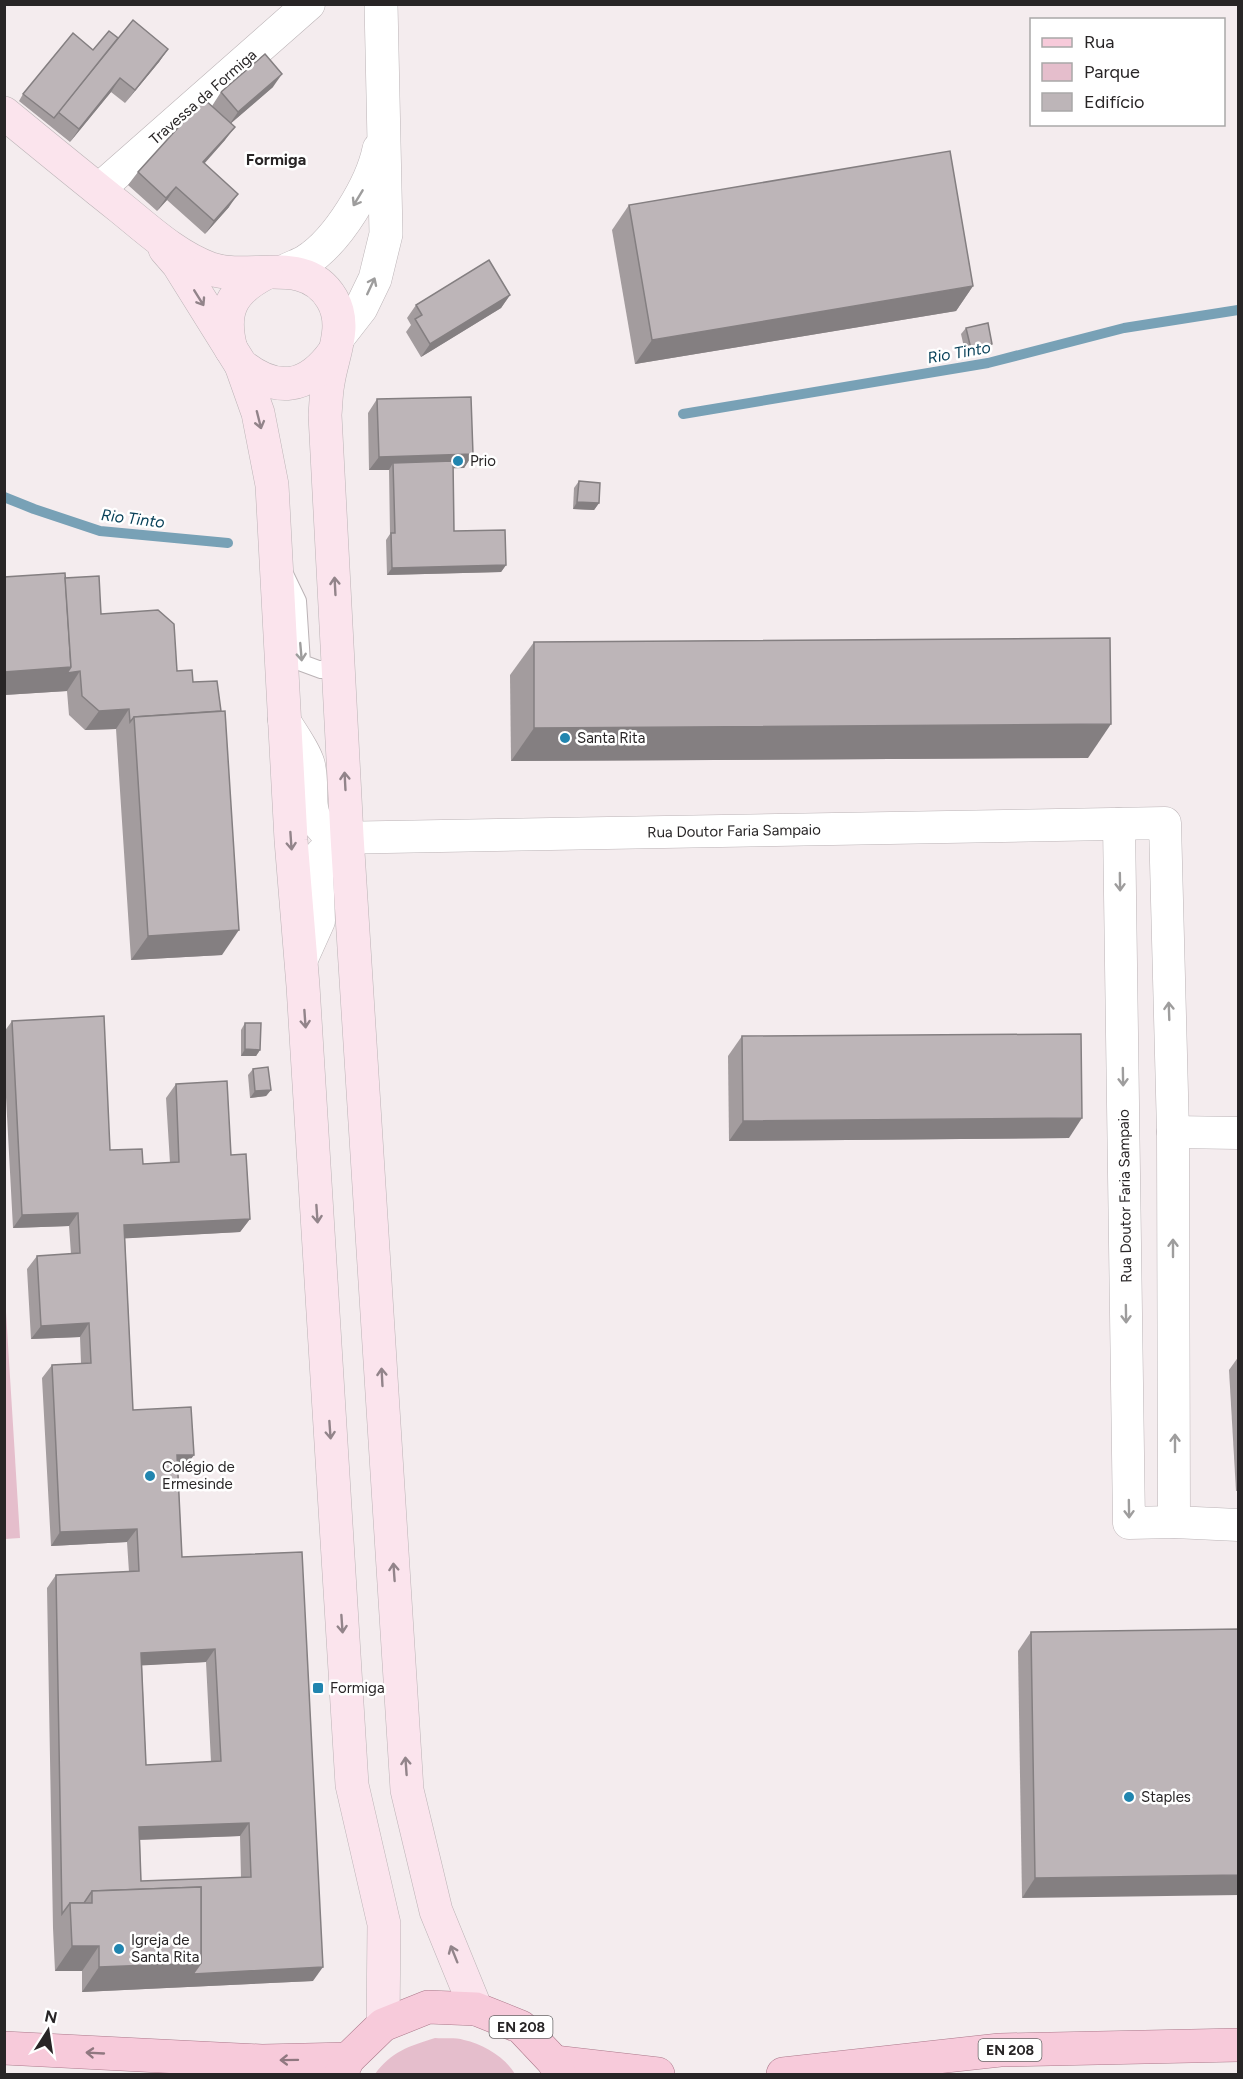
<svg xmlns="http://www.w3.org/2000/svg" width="1243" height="2079" font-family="Figtree,sans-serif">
<rect width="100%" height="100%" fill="#f4ecee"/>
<g fill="#e5becc">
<polygon points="4,1280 20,1538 5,1539 4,1539"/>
<path d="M435 2038C444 2039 455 2037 464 2040 483 2044 505 2057 515 2074H375C391 2052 409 2046 435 2038Z"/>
</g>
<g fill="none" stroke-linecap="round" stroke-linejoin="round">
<g stroke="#78a1b6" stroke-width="10">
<polyline points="683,414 988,363 1124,328 1238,310"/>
<polyline points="4,497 34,509 100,531 228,543"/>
</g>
<g stroke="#bbb3b6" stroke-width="18">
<polyline id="service" points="285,574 298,601 302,663 321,670 339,661"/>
</g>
<g stroke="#bbb3b6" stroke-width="33">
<g id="minor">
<polyline points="98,190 309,4"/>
<path d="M284 720C291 732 306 752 309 765 316 798 301 812 332 838L1165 823 1173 1132 1174 1522"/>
<polyline points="1119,824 1129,1523 1174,1522 1238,1525"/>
<polyline points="301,961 319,921 317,868 321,854 330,846 349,839"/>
<polyline points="1173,1132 1238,1133"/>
</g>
</g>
<g stroke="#bbb3b6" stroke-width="34">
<g id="tertiary">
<path d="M285 271C292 267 300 265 306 261 338 241 372 184 379 149"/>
<polyline points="340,335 361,308 375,279 386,234 381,4"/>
</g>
</g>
<g stroke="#bbb3b6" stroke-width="34">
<g id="secondary">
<path d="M4 113C43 145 82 177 121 208 148 230 177 257 211 269 251 282 306 254 332 299 348 326 332 355 328 383 326 393 326 404 325 415L347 836 407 1790 436 1911 476 2009"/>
<polyline points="165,249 178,264 241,365 258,413 272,485 291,840 303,986 352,1785 384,1924 383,2025"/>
<path d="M231 349C221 311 231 291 266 273"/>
<path d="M241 365C276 393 307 390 334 352"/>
</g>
</g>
<g stroke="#ab798b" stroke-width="34">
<g id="primary">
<polyline points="4,2048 219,2059 262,2061 348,2059"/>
<polyline points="554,2062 658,2074"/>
<polyline points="341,2074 348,2059 383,2025 428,2007 476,2009 521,2027 554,2062 559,2074"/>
<polyline points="783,2074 1000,2050 1238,2045"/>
</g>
</g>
<use href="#service" stroke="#fff" stroke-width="16"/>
<use href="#minor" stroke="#fff" stroke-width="32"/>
<use href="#tertiary" stroke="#fff" stroke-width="33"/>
<use href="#secondary" stroke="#fbe4ed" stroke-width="33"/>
<use href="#primary" stroke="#f7cada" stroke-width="33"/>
</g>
<g fill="#a39c9e" fill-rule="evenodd">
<polygon points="118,38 168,49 159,62 125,103 111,92 70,142 19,101 23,94 93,50"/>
<polygon points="273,87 231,123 225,140 204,164 229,207 205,234 167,200 157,211 128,185 138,172 212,106 221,92"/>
<polygon points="629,205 973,286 956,311 635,364 612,230"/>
<polygon points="510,295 501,308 421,357 406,332 411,325 407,318 416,305"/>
<polygon points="966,328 988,351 966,356 961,334"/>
<polygon points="377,399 473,454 464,468 453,468 454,531 506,565 501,572 387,575 386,540 390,534 389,470 369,470 368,413"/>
<polygon points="579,481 599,503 594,510 573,509 574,488"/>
<polygon points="4,577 65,578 101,614 193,682 222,955 131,960 116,729 85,730 69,715 67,691 4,695"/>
<polygon points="534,642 1088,758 511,761 510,675"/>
<path d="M12 1021 110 1150 143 1164 170 1163 166 1098 176 1084 231 1155 250 1219 240 1232 125 1238 133 1410 194 1455 184 1468H178L182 1557 302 1552 313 1981 82 1992V1971H55L53 1928 47 1588 56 1575 129 1572 127 1542 51 1546 42 1378 52 1365 81 1363 80 1337 31 1339 27 1269 37 1256 71 1254 69 1226 13 1228 4 1060V1032ZM206 1662 211 1762 146 1765 142 1665ZM240 1836 241 1878 141 1881 140 1840Z"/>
<polygon points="245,1023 260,1050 256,1056 241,1056 241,1030"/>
<polygon points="742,1036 1069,1138 729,1141 728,1056"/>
<polygon points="253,1069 271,1090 266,1096 250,1098 248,1075"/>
<polygon points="1239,1356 1239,1491 1236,1491 1229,1370"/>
<polygon points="1239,1629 1022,1898 1018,1651 1031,1632"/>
</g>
<g fill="#847f81">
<polygon points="168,49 159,62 125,103 135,90"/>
<polygon points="282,74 273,87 229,125 238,112"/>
<polygon points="120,78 111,92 70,142 79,129"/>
<polygon points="235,127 225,140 193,176 203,162"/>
<polygon points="176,187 167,200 157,211 166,198"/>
<polygon points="238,194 229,207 205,234 214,221"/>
<polygon points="973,286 956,311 635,364 652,340"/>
<polygon points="510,295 501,308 421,357 430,344"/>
<polygon points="992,344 988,351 966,356 971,349"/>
<polygon points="473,454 464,468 394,470 393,463 389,470 369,470 379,457"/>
<polygon points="577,502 599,503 594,510 573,509"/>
<polygon points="506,565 501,572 387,575 392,568"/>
<polygon points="71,667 80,671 67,691 4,695 4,672"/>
<polygon points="129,709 116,729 85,730 99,711"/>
<polygon points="1111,724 1088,758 511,761 534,728"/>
<polygon points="239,930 222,955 131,960 148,936"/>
<polygon points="245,1049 260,1050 256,1056 241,1056"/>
<polygon points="271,1090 266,1096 250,1098 255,1091"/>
<polygon points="1082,1118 1069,1138 729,1141 743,1121"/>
<polygon points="78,1213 69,1226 13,1228 22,1215"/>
<polygon points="250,1219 240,1232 115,1239 124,1225"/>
<polygon points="89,1323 80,1337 31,1339 41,1326"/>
<polygon points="177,1455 194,1455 184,1468 168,1469"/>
<polygon points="137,1529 127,1542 51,1546 60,1532"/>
<polygon points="215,1649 206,1662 132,1666 141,1653"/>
<polygon points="249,1823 240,1836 130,1840 139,1827"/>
<polygon points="1239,1875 1239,1895 1022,1898 1035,1878"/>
<polygon points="72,1946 99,1946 82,1971 55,1971"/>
<polygon points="201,1963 323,1967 313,1981 82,1992 99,1967"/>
</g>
<g fill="#bdb5b8" stroke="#847f81" stroke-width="1.5" fill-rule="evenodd">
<polygon points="133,20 168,49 135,90 120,78 79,129 58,112"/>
<polygon points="109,31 118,38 54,118 23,94 73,33 93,50"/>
<polygon points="265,54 282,74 238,112 221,92"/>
<polygon points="204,99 235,127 203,162 238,194 214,221 176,187 166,198 138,172"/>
<polygon points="950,151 973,286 652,340 629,205"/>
<polygon points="489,260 510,295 430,344 415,319 422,315 416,305"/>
<polygon points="988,323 992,344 971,349 966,328"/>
<polygon points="471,397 473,454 379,457 377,399"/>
<polygon points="453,461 454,531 505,530 506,565 392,568 391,533 395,533 393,463"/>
<polygon points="579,481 600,483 599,503 577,502"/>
<polygon points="65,573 71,667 4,672 4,577"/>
<polygon points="99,576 101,614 158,610 174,624 177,671 192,670 193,682 217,681 221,711 134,717 130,722 129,709 99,711 82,696 80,671 67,673 71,667 65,578"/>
<polygon points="1110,638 1111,724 534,728 534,642"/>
<polygon points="225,711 239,930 148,936 134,717"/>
<path d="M104 1016 110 1150 142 1149 143 1164 179 1162 176 1084 227 1081 231 1155 246 1154 250 1219 124 1225 133 1410 191 1407 194 1455H177L182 1557 302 1552 323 1967 193 1974 201 1963V1887L92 1891 84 1903H70L62 1914 56 1575 139 1571 137 1529 60 1532 52 1365 91 1363 89 1323 41 1326 37 1256 80 1253 78 1213 22 1215 12 1021ZM215 1649 221 1761 146 1765 141 1653ZM249 1823 251 1877 141 1881 139 1827Z"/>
<polygon points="245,1023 261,1023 260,1050 245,1049"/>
<polygon points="1081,1034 1082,1118 743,1121 742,1036"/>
<polygon points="268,1067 271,1090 255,1091 253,1069"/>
<polygon points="1239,1629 1239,1875 1035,1878 1031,1632"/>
<polygon points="201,1887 201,1963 99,1967 99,1946 72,1946 70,1903 92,1903 92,1891"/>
</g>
<defs><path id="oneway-shaft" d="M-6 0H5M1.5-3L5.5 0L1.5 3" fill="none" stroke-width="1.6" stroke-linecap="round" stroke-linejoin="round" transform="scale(1.5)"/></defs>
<g stroke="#9e9d9d">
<use href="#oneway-shaft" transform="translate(358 198) rotate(121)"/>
<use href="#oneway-shaft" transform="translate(371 286) rotate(-65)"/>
<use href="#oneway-shaft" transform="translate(301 652) rotate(85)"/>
<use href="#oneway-shaft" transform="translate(1120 882) rotate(89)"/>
<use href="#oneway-shaft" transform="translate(1169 1011) rotate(-92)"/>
<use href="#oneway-shaft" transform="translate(1123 1077) rotate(89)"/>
<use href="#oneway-shaft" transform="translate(1173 1248) rotate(-90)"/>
<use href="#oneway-shaft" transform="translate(1126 1314) rotate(89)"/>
<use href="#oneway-shaft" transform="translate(1175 1443) rotate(-90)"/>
<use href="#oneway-shaft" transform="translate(1129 1509) rotate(89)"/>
</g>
<g stroke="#92848a">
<use href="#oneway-shaft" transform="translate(199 298) rotate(58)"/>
<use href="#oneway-shaft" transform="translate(259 420) rotate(76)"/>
<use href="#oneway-shaft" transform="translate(335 586) rotate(-93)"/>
<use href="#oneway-shaft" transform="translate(345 781) rotate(-93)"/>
<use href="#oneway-shaft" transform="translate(291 841) rotate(86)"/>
<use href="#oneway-shaft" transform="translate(305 1019) rotate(86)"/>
<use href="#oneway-shaft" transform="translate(317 1214) rotate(86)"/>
<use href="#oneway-shaft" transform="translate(382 1377) rotate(-93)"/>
<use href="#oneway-shaft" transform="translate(330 1430) rotate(86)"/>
<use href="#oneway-shaft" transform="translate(394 1572) rotate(-94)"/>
<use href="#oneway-shaft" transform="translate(342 1624) rotate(86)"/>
<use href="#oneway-shaft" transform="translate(406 1766) rotate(-94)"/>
<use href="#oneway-shaft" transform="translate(454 1954) rotate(-112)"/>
</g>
<g stroke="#907880">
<use href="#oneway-shaft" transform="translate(95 2053) rotate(-177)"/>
<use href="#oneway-shaft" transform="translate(289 2060) rotate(179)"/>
</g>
<g fill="#2185af" stroke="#fff" stroke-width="2">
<circle cx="458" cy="461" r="6"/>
<circle cx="565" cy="738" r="6"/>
<circle cx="150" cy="1476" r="6"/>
<rect x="312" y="1682" width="12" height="12" rx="3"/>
<circle cx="1129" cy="1797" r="6"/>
<circle cx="119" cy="1949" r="6"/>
</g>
<g text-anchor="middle" stroke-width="5" stroke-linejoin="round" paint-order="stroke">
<g fill="#fff" stroke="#686667" stroke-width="1.5">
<rect x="489.5" y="2016" width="63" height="22" rx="4.5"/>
<rect x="978.5" y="2039" width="63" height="22" rx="4.5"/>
</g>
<g font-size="14" font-weight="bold" fill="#282526">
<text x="521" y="2032">EN 208</text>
<text x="1010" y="2055">EN 208</text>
</g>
<g font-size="15" fill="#282526" stroke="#fff">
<text transform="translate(203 97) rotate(-41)" y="5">Travessa da Formiga</text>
<text transform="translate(734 831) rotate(-1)" y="5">Rua Doutor Faria Sampaio</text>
<text transform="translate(1125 1196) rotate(-91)" y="5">Rua Doutor Faria Sampaio</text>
</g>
<g font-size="15" fill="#282526" stroke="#fff" text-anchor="start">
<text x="470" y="466">Prio</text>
<text x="577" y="743">Santa Rita</text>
<text x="162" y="1472">Colégio de<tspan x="162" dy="17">Ermesinde</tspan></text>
<text x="330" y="1693">Formiga</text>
<text x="1141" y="1802">Staples</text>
<text x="131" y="1945">Igreja de<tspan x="131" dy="17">Santa Rita</tspan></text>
</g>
<g font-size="16" font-weight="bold" fill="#282526" stroke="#fff">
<text x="276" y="165">Formiga</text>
</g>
<g font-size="16" font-style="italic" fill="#084159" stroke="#fff">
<text transform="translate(959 352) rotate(-10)" y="6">Rio Tinto</text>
<text transform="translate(133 518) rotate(7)" y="6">Rio Tinto</text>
</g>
</g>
<rect width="1243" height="2079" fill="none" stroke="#282526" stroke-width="12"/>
<rect x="1030" y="18" width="195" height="108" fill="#ffffff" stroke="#a9a8a8" stroke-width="1.5"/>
<rect x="1042" y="38" width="30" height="9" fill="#f7cada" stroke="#a9a8a8" stroke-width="1.5"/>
<text x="1084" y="48" font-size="18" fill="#282526">Rua</text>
<rect x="1042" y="63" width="30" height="18" fill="#e5becc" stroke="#a9a8a8" stroke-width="1.5"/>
<text x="1084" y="78" font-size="18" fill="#282526">Parque</text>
<rect x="1042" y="93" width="30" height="18" fill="#bdb5b8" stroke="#a9a8a8" stroke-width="1.5"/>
<text x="1084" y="108" font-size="18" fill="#282526">Edifício</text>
<g transform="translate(48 2031) rotate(12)" stroke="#ffffff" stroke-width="4.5" paint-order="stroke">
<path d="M0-4.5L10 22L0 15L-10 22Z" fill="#282526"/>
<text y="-9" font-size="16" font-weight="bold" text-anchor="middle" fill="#282526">N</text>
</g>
</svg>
